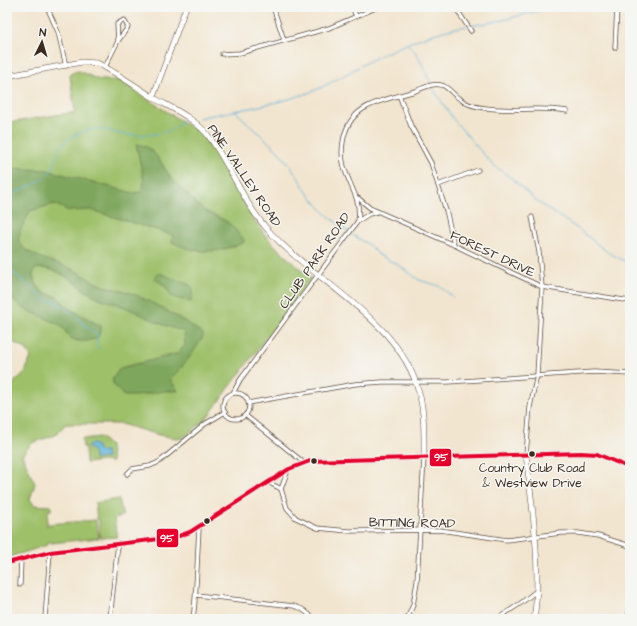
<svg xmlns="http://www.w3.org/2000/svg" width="637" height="626" font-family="'Architects Daughter',sans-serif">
<rect width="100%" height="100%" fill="#f6f6f2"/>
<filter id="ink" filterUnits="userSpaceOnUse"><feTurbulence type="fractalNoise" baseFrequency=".025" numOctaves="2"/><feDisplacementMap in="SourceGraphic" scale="8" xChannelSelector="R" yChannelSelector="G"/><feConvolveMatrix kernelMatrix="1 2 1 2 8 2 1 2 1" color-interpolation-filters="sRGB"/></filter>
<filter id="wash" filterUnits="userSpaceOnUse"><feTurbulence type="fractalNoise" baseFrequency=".012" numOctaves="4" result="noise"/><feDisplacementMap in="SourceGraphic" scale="16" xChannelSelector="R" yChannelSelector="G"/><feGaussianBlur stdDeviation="0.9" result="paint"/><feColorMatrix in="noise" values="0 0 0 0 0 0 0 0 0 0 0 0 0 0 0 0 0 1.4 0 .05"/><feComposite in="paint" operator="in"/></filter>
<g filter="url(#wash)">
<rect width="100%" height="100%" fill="#f2e5cf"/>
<g fill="#9ec069" stroke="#6c7544">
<path d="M79 71 99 80H118L200 133C224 157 237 193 255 221 268 243 292 261 311 278L206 419 182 439 159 435 121 424H66L55 435 32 443 22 455 35 484 30 499 34 505 51 506V510L48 511 47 526 49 524 96 520 99 538 51 543 49 541 47 545 7 558V389L25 372 31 357 26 349 7 339V123L75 112 70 76 73 72Z"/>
<polygon points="100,437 110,446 112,462 103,461 86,463 85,447 83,447 82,439"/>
<polygon points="119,499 123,516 114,518 117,537 100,538 99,520 97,519 95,503"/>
</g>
<g fill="#7ea65d" stroke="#5c683e">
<path d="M136 144C156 145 162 168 174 181 184 191 194 202 205 211 210 214 217 216 222 219 231 223 238 232 244 240L243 243C218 253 197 255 172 242L173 235 91 210 69 211 54 204 30 211C26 220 15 237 20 244 30 258 63 263 78 272 87 277 94 283 104 286 114 289 124 290 134 294 158 305 181 318 203 334V337C193 353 183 367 170 379L178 391H164L136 396H124L114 385 112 380 120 368 176 354 185 345 184 331C163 327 146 316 127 308 117 304 105 301 95 296 76 287 59 264 35 269L33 275 35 282 42 292 57 297 70 309 101 326V331L97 338 88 341H78L71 338 60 325 23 308 7 295V168L47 170 133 193 142 192 144 181Z"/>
<polygon points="159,273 190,285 193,289 191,302 172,297 165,286 154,278"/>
</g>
<polygon fill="#5fb3db" stroke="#4d6e7c" points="91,443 97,446 98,451 106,451 107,458 94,459 93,451 87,447"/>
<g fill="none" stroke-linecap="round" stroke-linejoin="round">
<g stroke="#5fb3db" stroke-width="1">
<polyline points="470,26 503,20 553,7"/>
<polyline points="408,44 417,54 431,84"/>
<polyline points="432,87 453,119 492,164 514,180 536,201 575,227 609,253 630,264"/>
<polyline points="235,111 279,152 292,168 307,192 325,213 348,232"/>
<path d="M198 118C236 110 275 105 311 92 333 83 352 70 373 59 403 45 434 31 467 26"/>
<path d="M7 197C24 187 37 187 51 170 56 164 55 154 60 148 67 137 85 129 97 129 105 128 113 133 121 134 138 136 174 137 183 120"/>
<polyline points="351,234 369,245 379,255 400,266 419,280 439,286 453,297"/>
<path d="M7 267 46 301C63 298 82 327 97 334V346L100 349"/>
</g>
</g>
</g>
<g filter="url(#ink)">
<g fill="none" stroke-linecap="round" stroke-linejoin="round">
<g stroke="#564639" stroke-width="5">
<g id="street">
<polyline points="47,7 58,32 66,66"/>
<polyline points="273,7 284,40"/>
<polyline points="352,7 356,16"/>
<polyline points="455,7 471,31"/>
<polyline points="615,48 617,7"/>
<polyline points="222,54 240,53 329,28 378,7"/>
<polyline points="105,67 118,41 117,24 124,20 128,27 118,41"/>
<polyline points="399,95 411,126 431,163 447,214 454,245"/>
<polyline points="438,185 478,170"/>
<polyline points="358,198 370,208 454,245 542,287 630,301"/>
<polyline points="358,221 369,214 377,212"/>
<path d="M233 393 240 380 358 221C363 190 337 177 343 142 349 102 384 101 415 91 424 88 431 83 441 85 448 86 453 95 460 99 467 105 476 107 485 108 513 112 540 106 567 111"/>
<circle cx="236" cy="406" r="13"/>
<polyline points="248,403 355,384 382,382 448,382 594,372 630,374"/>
<polyline points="245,415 303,462"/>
<polyline points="526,455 530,407 537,375 542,287 539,252 532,217"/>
<polyline points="288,470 281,489 287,508 296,518 317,528 349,531 440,530 507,540 561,533 578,533 598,536 630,546"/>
<polyline points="127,474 132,469 150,466 159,462 205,424 225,412"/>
<polyline points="268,482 281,489"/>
<polyline points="20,585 21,559"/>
<polyline points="196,595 294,606 302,609 315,619"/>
<polyline points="45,619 50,552"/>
<polyline points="110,619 118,543"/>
<path d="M193 619C197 589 197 559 199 529L201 525"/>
<polyline points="407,619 413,605 417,582 424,457"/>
<polyline points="497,619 521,603 535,592"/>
</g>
</g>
<g stroke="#564639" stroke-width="6">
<g id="secondary">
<path d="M7 76 82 62 97 63C117 73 135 86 154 98 173 109 197 119 210 138 231 167 244 204 268 230 314 281 393 317 416 383 425 407 424 432 424 457"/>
<polyline points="153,97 186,7"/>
<path d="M526 455C532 504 542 571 534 619"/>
<polyline points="7,563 50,552 176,537 190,532 289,469 310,461 581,453 597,454 630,468"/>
<polyline points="628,619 630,610"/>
</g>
</g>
<use href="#street" stroke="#fff" stroke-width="3.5"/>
<use href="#secondary" stroke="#fff" stroke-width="5"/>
<g stroke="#f6f6f2" stroke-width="7">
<polyline id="bus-1" points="7,563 50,552 176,537 190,532 289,469 310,461 581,453 597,454 630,468"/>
</g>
<use href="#bus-1" stroke="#e4002b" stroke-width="4"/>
</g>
</g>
<g fill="#3b2a1e" stroke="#f6f6f2" stroke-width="1.5">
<circle cx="532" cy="454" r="3.5"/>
<circle cx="314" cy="461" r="3.5"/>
<circle cx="207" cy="521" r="3.5"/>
</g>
<g text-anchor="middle" stroke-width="3" stroke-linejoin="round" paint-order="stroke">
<g font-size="12" fill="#3b2a1e" stroke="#f6f6f2">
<text x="532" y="472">Country Club Road<tspan x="532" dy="15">&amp; Westview Drive</tspan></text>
</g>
<g font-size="13" fill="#3b2a1e" stroke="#f6f6f2">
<text transform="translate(245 175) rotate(56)" y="5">PINE VALLEY ROAD</text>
<text transform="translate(493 253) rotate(25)" y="5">FOREST DRIVE</text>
<text transform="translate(314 260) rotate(-55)" y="5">CLUB PARK ROAD</text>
<text transform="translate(412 522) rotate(1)" y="5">BITTING ROAD</text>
</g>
</g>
<g stroke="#f6f6f2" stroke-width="1.5">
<rect x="429" y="448" width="23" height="19" rx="4" fill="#e4002b"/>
<rect x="156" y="528" width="23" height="20" rx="4" fill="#e4002b"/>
</g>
<g font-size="11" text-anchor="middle" font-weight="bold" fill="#fff">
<text x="441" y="461">95</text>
<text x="167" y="542">95</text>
</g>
<rect width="637" height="626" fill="none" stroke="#f6f6f2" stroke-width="24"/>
<g transform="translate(42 42) rotate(5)" stroke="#f6f6f2" stroke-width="3" paint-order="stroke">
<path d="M0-3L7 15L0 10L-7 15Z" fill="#3b2a1e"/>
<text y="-6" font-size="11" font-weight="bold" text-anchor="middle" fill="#3b2a1e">N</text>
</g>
</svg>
